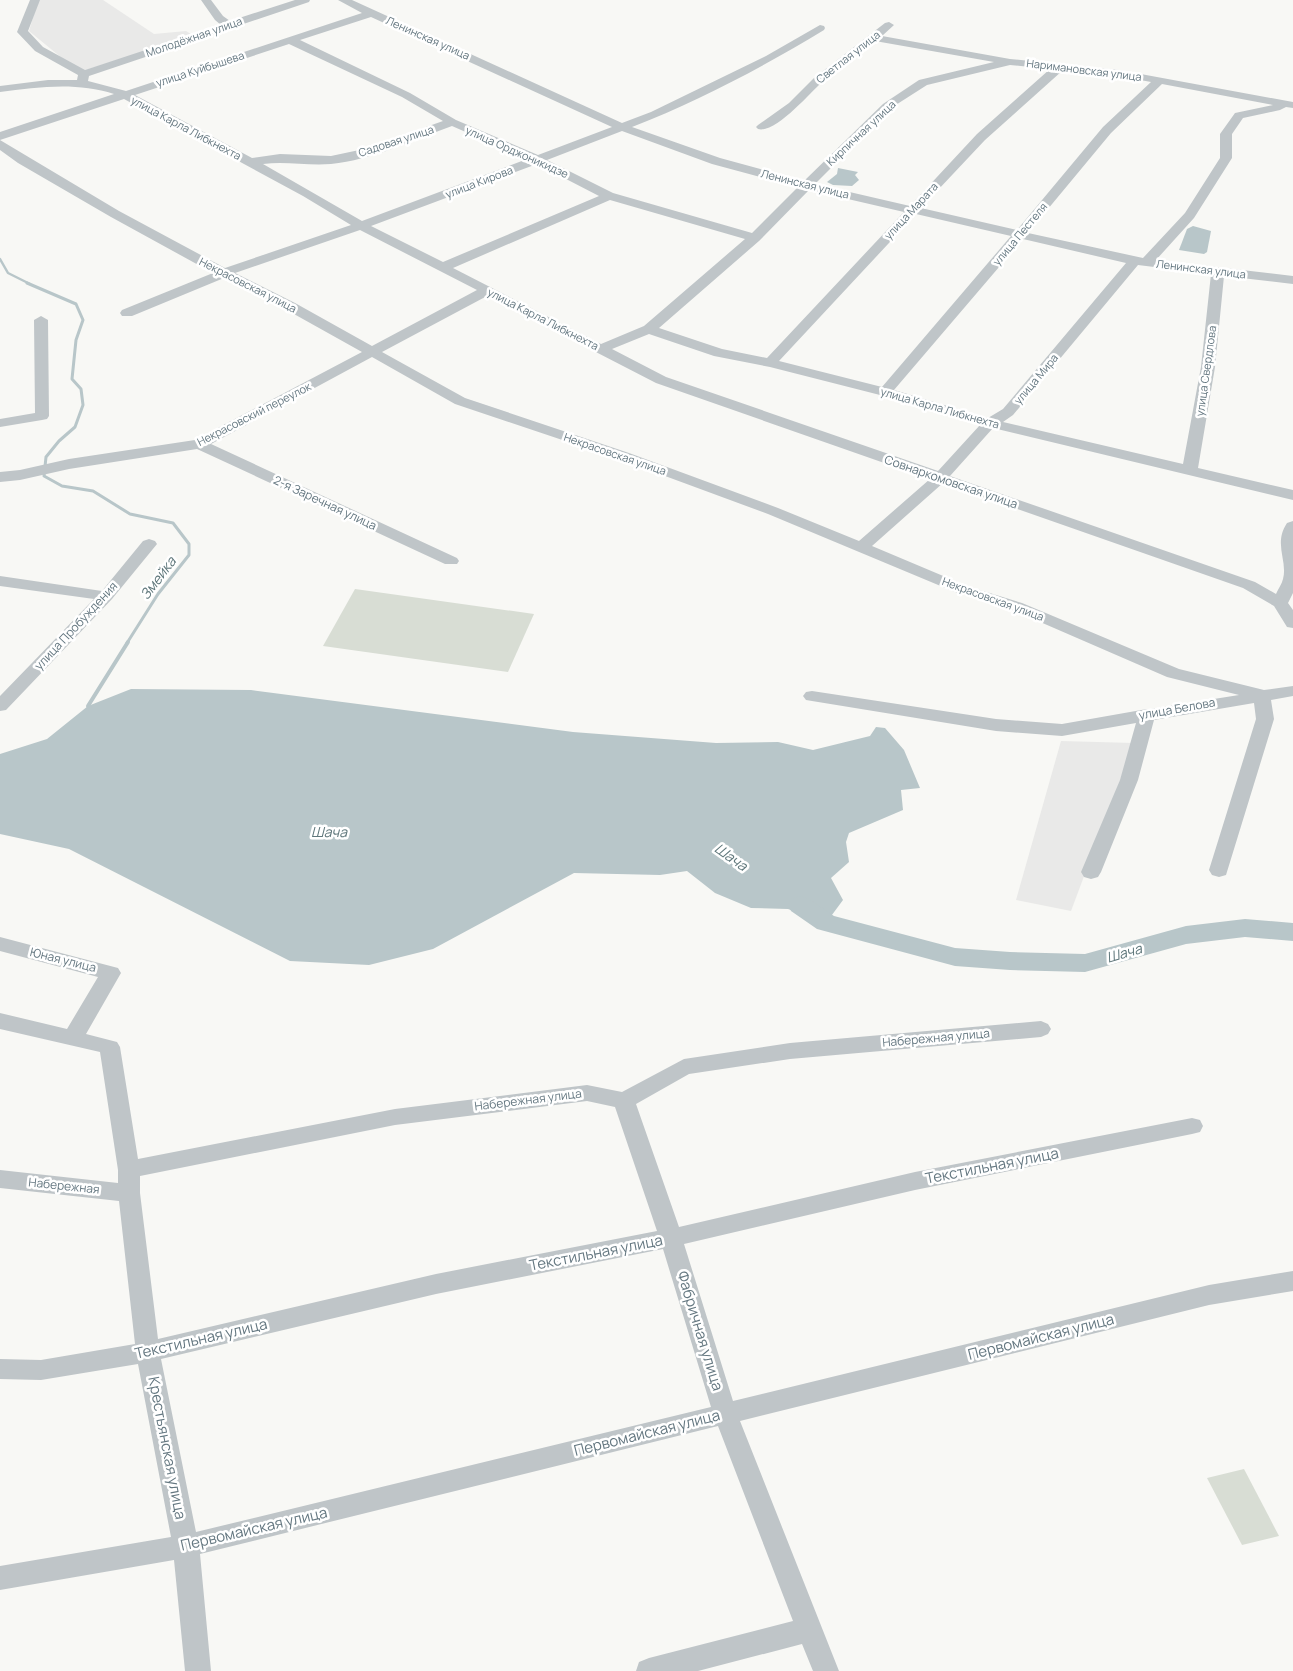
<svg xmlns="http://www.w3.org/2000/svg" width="1293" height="1671" font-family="Manrope,sans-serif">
<rect width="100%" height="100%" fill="#f8f8f5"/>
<g fill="#e9e9e8">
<polygon points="38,0 103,0 154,34 186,31 194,36 79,72 29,31"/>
<polygon points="1061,741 1134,743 1071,911 1016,900"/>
</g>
<g fill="#d8ddd4">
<polygon points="355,589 534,614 508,672 323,646"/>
<polygon points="1244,1469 1279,1536 1242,1545 1207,1478"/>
</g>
<g fill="#b8c6c9">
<polygon points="838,168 858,172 855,175 859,180 852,186 833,185 827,182 837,174"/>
<polygon points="1193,226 1211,231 1207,252 1204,254 1179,250 1187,229"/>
<polygon points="131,689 251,690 573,732 716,743 778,742 813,750 870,736 876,727 885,728 904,750 920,788 901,790 903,810 849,833 846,842 849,862 831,878 843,900 826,923 788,909 751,908 715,893 687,871 660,875 574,873 433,949 369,965 290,961 69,849 0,834 0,754 47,739 88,706"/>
</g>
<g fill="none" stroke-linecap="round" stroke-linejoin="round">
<polyline stroke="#b8c6c9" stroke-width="2.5" points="0,259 8,273 30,284"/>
<polyline stroke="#b8c6c9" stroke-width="3" points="27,283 76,304 83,320 76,340 72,379 81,389 83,405 75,427 59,441 46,457 44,476 62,486 93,491 130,514 173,523 189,544 189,555 158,594 127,643"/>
<polyline stroke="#b8c6c9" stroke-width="4" points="91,710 88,706 128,642"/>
<polygon fill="#b8c6c9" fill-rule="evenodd" points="800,896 809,899 834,916 955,948 1010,952 1085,954 1186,926 1245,919 1293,923 1293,941 1245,937 1186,944 1085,972 1010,970 955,966 817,929 791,911 788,905 791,899"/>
<g fill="#bfc5c8" fill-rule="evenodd">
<path d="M30 0H40L28 31 43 47 85 70 221 25 215 20 201 0H211L223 16 230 21 295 0H310L309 2 89 76 88 81 126 91 362 13 338 0H352L622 123 651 112 766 56 820 25 824 26 825 28 824 30C763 67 699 101 632 127L720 158 804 181 883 104 919 80 994 62 875 41C857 55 839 68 822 82 810 93 775 134 758 129L756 127 758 125 789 103 814 78 885 23 889 22 894 25 882 36 1010 59 1119 70 1293 102V108L1286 107 1280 110 1243 118 1232 134V158L1194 218 1156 260 1293 276V284L1224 276 1215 367 1198 468 1293 490V500L993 428 950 476 1255 582 1276 594C1278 589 1282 584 1283 579 1288 561 1273 544 1287 523L1293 521V593L1288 603 1293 610V628L1287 627 1274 606 1243 588 943 483 872 546 967 586 1022 603 1179 669 1264 690 1293 686V696L1271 700 1274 719 1226 875 1219 877 1212 875 1209 870 1256 719 1254 703 1154 720 1138 780 1101 872 1098 877 1091 879 1084 877 1081 872 1120 780 1136 723 1062 736 996 731 812 701 806 700 803 696 806 692 812 691 996 719 1062 724 1147 709H1151L1239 695 1167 677 1010 609 955 592 768 514 619 459 455 404 372 357 211 444 457 558 459 561 457 564H445L197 449 69 469 20 480 0 482V472L20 470 69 459 195 440 362 352 285 309 224 278 132 316H122L120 313 122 310 213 273 111 217 18 163 0 150V140L119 211 225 268 351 225 303 196 124 99 0 140V132L114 94C77 82 38 87 0 92V86L48 80H77L78 75 35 51 17 32ZM371 17 612 127 538 155 456 120 410 93 300 40ZM289 44 402 97 443 121 364 149 331 156 280 154 252 158 135 95ZM1010 65 1050 69 977 134 910 206 815 184 891 108 927 85ZM1062 71 1119 76 1151 82 1103 127 1017 230 921 208 985 140ZM1162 84 1273 105 1235 113 1220 134V158L1185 213 1143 258 1028 233 1111 133ZM452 126 527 159 362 221 263 164C286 161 308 166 331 164 372 160 413 140 452 126ZM622 131 712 164 798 187 752 233 613 193 547 160ZM537 164 599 196 443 262 371 226ZM809 190 904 212 767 358 722 349 659 328 759 241ZM610 200 745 239 644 326 601 344 453 268ZM916 214 1011 236 882 387 779 361ZM360 230 477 290 372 346 295 303 235 273ZM1023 239 1126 263 1003 409 988 418 894 390ZM1138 265 1211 274 1201 367 1183 464 1003 422 1013 415ZM487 296 656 383 930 479 859 541 778 508 629 453 465 398 382 352ZM649 334 714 356 770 367 880 395 980 425 938 471 666 377 612 349Z"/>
<polygon points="41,316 48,320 49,416 47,419 42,420 0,427 0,419 35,413 34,320"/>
<polygon points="149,539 155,541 157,544 112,599 6,710 0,711 0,696 94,599 0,586 0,576 102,591 143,541"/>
<path d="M0 937 118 968 121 973 86 1034 117 1042 120 1047 138 1159 395 1109 587 1085 622 1092 684 1059 790 1043 1041 1021 1048 1024 1051 1029 1048 1034 1041 1037 790 1059 689 1074 636 1104 679 1227 915 1172 1192 1118 1200 1120 1203 1126 1200 1132 1192 1134 915 1190 684 1244 733 1401 1209 1285 1293 1271V1291L1209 1305 740 1421 839 1671H813L802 1644 698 1671H636L639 1662 649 1658 793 1621 718 1426 200 1554 211 1671H185L174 1560 0 1590V1566L171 1537 138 1364 41 1380 0 1379V1359L41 1360 135 1344 119 1201 0 1188V1170L118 1183V1170L100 1052 0 1029V1013L67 1029 98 977 0 951ZM587 1101 615 1107 657 1231 436 1274 158 1339 140 1193V1176L395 1125ZM663 1249 711 1407 196 1532 161 1359 436 1294Z"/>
</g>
</g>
<g text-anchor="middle" stroke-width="5" stroke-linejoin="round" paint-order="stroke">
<g font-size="11" fill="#647780" stroke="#fff">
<text transform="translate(194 37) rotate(-19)" y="4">Молодёжная улица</text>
<text transform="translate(428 38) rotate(24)" y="4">Ленинская улица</text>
<text transform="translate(848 57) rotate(-38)" y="4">Светлая улица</text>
<text transform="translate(200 69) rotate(-18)" y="4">улица Куйбышева</text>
<text transform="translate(1084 70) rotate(7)" y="4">Наримановская улица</text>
<text transform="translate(186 128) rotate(28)" y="4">улица Карла Либкнехта</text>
<text transform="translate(861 133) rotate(-43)" y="4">Кирпичная улица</text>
<text transform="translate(396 141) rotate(-18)" y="4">Садовая улица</text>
<text transform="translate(517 152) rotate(24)" y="4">улица Орджоникидзе</text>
<text transform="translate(479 182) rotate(-21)" y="4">улица Кирова</text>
<text transform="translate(805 184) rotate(14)" y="4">Ленинская улица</text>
<text transform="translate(911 211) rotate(-47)" y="4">улица Марата</text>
<text transform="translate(1020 234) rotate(-50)" y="4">улица Пестеля</text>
<text transform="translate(1201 269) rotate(7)" y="4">Ленинская улица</text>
<text transform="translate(248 285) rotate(27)" y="4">Некрасовская улица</text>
<text transform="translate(543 319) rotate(27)" y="4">улица Карла Либкнехта</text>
<text transform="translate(1206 371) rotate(-82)" y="4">улица Свердлова</text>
<text transform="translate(1036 379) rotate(-50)" y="4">улица Мира</text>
<text transform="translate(940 408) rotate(16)" y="4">улица Карла Либкнехта</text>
<text transform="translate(254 414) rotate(-27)" y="4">Некрасовский переулок</text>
<text transform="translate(615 454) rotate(19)" y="4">Некрасовская улица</text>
<text transform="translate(993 599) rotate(20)" y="4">Некрасовская улица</text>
</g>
<g font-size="12" fill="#647780" stroke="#fff">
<text transform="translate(951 482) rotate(19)" y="4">Совнаркомовская улица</text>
<text transform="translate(325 503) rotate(25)" y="4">2-я Заречная улица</text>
<text transform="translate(76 626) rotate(-47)" y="4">улица Пробуждения</text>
<text transform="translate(1177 709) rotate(-10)" y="4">улица Белова</text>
<text transform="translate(63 960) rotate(14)" y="4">Юная улица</text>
<text transform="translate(936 1038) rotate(-5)" y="4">Набережная улица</text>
<text transform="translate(528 1100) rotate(-7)" y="4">Набережная улица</text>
<text transform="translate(64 1186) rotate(6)" y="4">Набережная</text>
</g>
<g font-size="14" font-style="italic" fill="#5e767a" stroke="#fff">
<text transform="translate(158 578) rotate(-53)" y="5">Змейка</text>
<text x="329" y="837">Шача</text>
<text transform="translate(731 857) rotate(35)" y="5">Шача</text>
<text transform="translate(1124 953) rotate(-16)" y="5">Шача</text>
</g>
<g font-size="15" fill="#647780" stroke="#fff">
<text transform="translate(992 1166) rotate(-11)" y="5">Текстильная улица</text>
<text transform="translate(596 1253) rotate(-11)" y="5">Текстильная улица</text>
<text transform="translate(700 1331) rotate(73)" y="5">Фабричная улица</text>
<text transform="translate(1041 1337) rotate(-14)" y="5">Первомайская улица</text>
<text transform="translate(201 1339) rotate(-13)" y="5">Текстильная улица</text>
<text transform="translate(647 1433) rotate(-14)" y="5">Первомайская улица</text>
<text transform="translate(167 1448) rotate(79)" y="5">Крестьянская улица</text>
<text transform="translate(254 1529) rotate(-13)" y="5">Первомайская улица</text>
</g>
</g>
</svg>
